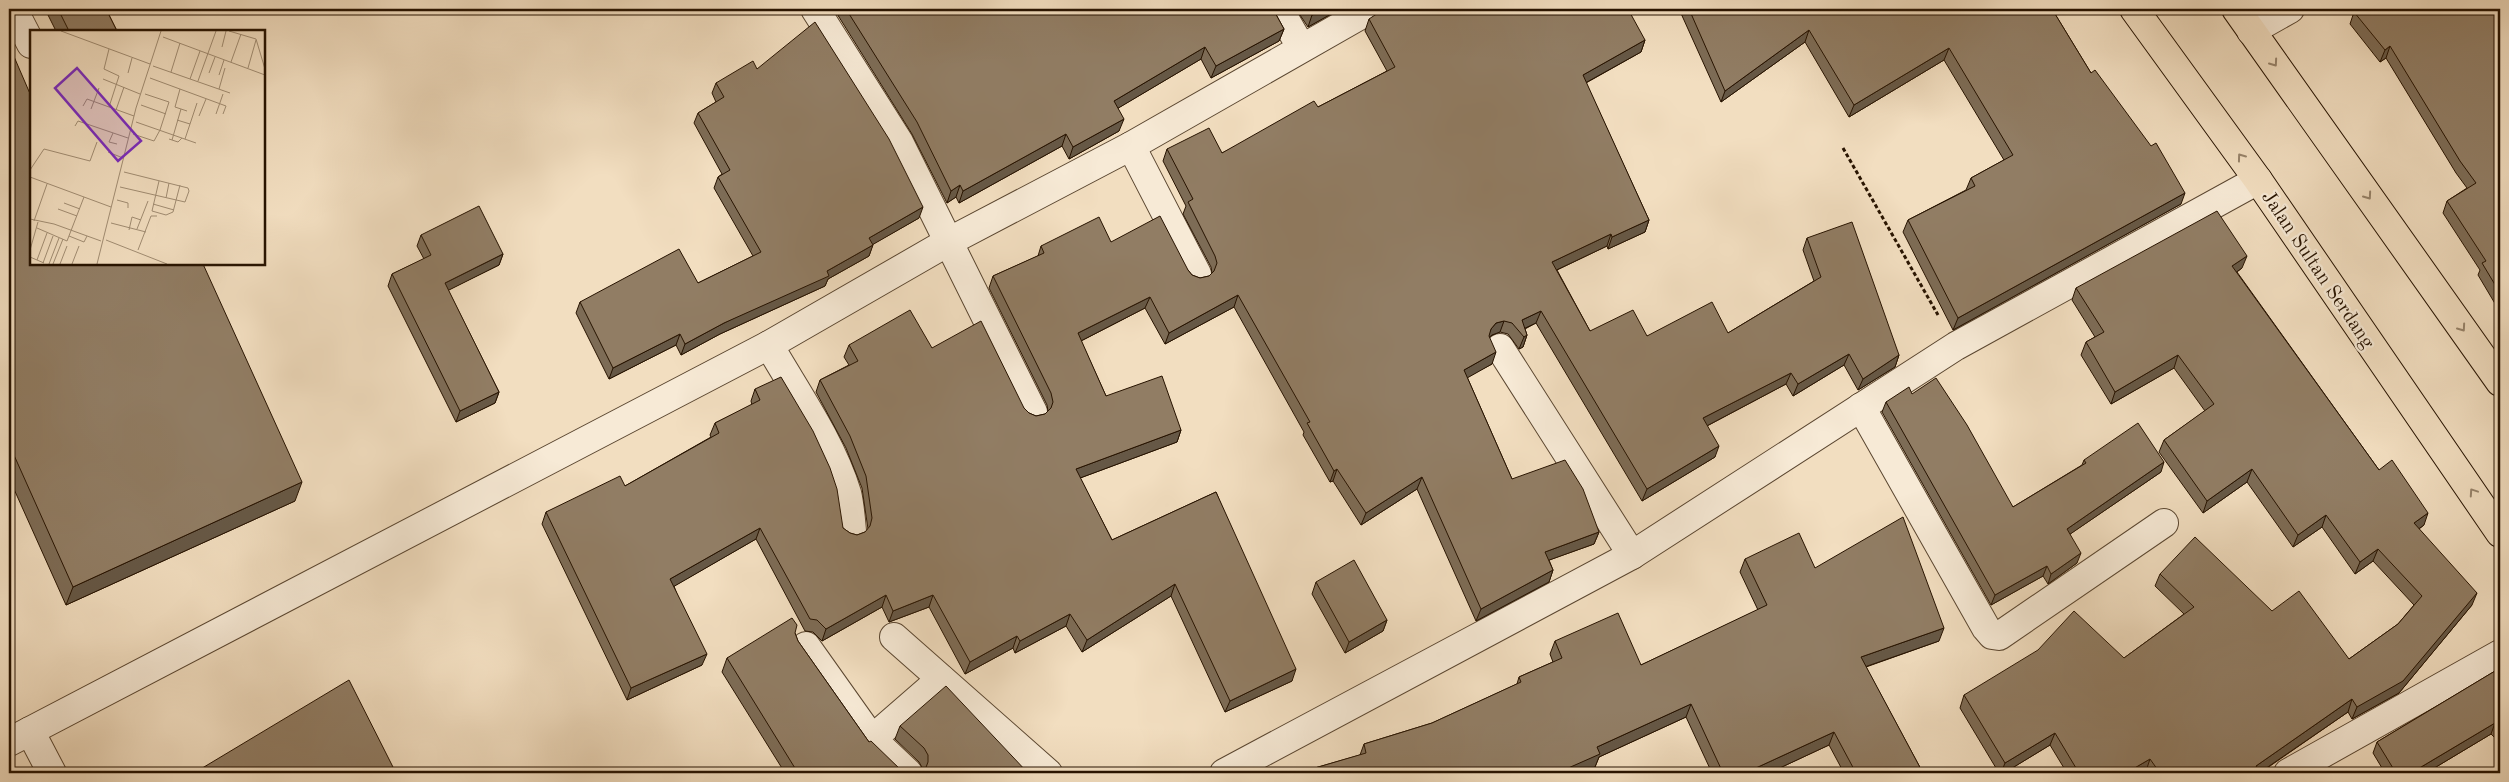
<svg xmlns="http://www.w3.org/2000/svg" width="2509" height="782" font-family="'Old Standard TT',serif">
<rect width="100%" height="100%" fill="#f2dec0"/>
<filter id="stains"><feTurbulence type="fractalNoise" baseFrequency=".004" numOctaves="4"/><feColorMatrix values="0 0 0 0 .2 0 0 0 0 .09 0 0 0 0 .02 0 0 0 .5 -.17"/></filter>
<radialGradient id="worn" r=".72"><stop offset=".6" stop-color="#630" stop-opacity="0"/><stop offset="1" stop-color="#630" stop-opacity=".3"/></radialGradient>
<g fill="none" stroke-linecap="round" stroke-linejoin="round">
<g stroke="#5a4630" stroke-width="30">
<g id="minor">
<polyline points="13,9 31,44"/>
<polyline points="815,9 899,142 1033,412"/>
<polyline points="1279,9 1301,47"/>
<polyline points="2251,31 2290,9"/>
<polyline points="1131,146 1197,274"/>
<polyline points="1500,348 1632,555"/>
<polyline points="1861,407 1986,628 1992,635 1999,636 2164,523"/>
<path d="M852 531C851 519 850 505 847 493 831 441 796 392 769 345L948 242 1131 146 1371 9"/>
<polyline points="894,637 1048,773"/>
<polyline points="806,646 872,739 908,773"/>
<polyline points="30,731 52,773"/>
<polyline points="872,739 941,679"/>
<polyline points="9,742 769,345"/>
<polyline points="1224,773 1632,555 1956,346 2258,180"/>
<polyline points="2288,773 2500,654"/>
</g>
</g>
<g stroke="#271300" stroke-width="30">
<g id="highway">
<polyline points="2134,9 2258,180 2500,533"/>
<polyline points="2236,9 2500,382"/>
</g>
</g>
<polyline stroke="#271300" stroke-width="3" stroke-dasharray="4 2.5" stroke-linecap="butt" points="1843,148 1938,315"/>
<use href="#minor" stroke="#f7ead6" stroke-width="28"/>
<use href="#highway" stroke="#f2dec0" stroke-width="28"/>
</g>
<g fill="#7d6c56" stroke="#271300">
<polygon points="45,9 106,9 117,31 56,31"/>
<polygon points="834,9 1273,9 1284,29 1279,41 1211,78 1201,59 1118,108 1119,131 1069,159 1062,146 959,203 956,197 947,203 912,134"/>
<polygon points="1296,9 1340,9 1308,27"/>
<polygon points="1679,9 2052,9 2091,73 2181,204 1953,330 1903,232 1908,220 1966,190 1971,178 2004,160 1944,60 1849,117 1805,42 1721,102"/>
<polygon points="2500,9 2500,312 2478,275 2480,270 2443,213 2447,201 2467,188 2456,173 2386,58 2380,62 2350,24 2354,12"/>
<polygon points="1369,19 1645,40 1641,52 1586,83 1649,220 1645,232 1608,249 1607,246 1557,270 1590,331 1647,336 1728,333 1814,281 1803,250 1807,238 1899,355 1895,367 1858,390 1844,365 1793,396 1786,384 1707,426 1715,457 1642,501 1536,323 1525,329 1527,335 1523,347 1519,349 1508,334 1500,332 1492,335 1489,337 1492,364 1467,377 1512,479 1599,532 1594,544 1549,560 1553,570 1549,582 1476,621 1417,489 1361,525 1333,481 1330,482 1303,435 1304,432 1234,307 1165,344 1145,308 1081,341 1106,396 1181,430 1177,442 1080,478 1112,540 1216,492 1292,681 1225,712 1171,596 1082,652 1066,626 1015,653 1013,648 965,674 929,607 889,622 882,607 822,641 813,632 805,631 756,539 674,586 702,665 627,700 542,524 546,512 625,486 711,437 710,435 715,423 752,405 751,401 755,389 843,528 850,533 857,535 865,532 868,529 862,488 846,448 816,392 820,380 849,365 844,357 849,345 932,348 1024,408 1029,413 1036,416 1045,414 1048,411 1047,405 989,288 993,276 1038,256 1041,246 1111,242 1188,270 1192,275 1200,278 1209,276 1212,273 1211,267 1183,214 1186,206 1163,161 1167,149 1222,153 1318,107 1387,71 1365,31"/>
<polygon points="9,45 31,264 295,501 66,605 9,478"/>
<polygon points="757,69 919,218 873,244 869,256 828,279 825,286 720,334 681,355 676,345 609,379 576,313 580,302 698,283 753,256 714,188 718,177 722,174 694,123 698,113 716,102 712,93 716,83"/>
<polygon points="421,235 503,254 499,265 448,290 499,392 495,403 456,422 388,286 392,274 424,259 417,246"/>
<polygon points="2242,268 2237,272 2379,470 2424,525 2419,529 2472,605 2399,693 2352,719 2348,712 2260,773 2147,773 2146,771 2142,773 2067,773 2050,745 2004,773 1999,773 1960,708 1964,695 2124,658 2184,614 2155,586 2160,574 2272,611 2349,659 2398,624 2414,605 2373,561 2355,574 2322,527 2293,547 2247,482 2203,513 2159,452 2164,440 2205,411 2174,368 2111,404 2081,355 2086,342 2095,337 2072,300 2076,288"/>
<polygon points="1912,394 2013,507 2082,465 2084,460 2161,472 2070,534 2077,563 2048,584 2043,576 1991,605 1882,412 1886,402"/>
<polygon points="1745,559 1815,568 1939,641 1866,667 1923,773 1844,773 1829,745 1769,773 1712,773 1686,717 1599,757 1595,767 1581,773 1307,773 1308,770 1360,755 1364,744 1432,723 1517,684 1519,677 1553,662 1550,654 1555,641 1641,665 1758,610 1740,572"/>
<polygon points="1316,582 1387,620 1383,631 1345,653 1312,594"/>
<polygon points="795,633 798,641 869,742 902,771 908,773 785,773 722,672 727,658"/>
<polygon points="2500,668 2500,743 2491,734 2426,773 2385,773 2373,753 2377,742"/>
<polygon points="900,726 1028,773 923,771 923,769 919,762 895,739"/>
</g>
<g fill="#665846" stroke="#271300">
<polygon points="1324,9 1340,9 1308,27 1312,15"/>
<polygon points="1284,29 1279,41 1211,78 1216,66"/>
<polygon points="1809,30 1805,42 1721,102 1725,91"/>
<polygon points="1645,40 1641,52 1578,87 1583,75"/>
<polygon points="2390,46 2386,58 2380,62 2385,50"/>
<polygon points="1205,47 1201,59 1110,113 1114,101"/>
<polygon points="1949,48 1944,60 1849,117 1854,105"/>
<polygon points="1124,119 1119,131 1069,159 1073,147"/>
<polygon points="1066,134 1062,146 959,203 963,191"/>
<polygon points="960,185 956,197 947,203 951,191"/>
<polygon points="2185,193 2181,204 1953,330 1958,318"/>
<polygon points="923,207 919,218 865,249 869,238"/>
<polygon points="1649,220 1645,232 1608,249 1612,237"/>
<polygon points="1611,234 1607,246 1548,274 1552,262"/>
<polygon points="873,245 869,256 828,279 825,286 720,334 681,355 685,344 724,323 827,271"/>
<polygon points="503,254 499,265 441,294 445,283"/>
<polygon points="2247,256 2242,268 2228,278 2232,266"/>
<polygon points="1238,295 1234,307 1165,344 1169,333"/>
<polygon points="1150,297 1145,308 1073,345 1078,333"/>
<polygon points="1541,311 1536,323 1519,331 1522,320"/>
<polygon points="1504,321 1500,332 1492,335 1486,340 1491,329 1496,323"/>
<polygon points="680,334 676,345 609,379 613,368"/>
<polygon points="1527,335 1523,347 1519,349 1524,337"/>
<polygon points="1496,352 1492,364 1460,382 1464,370"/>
<polygon points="1849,354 1844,365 1793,396 1798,384"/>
<polygon points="1899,355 1895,367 1858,390 1863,379"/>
<polygon points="2178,355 2174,368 2111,404 2115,392"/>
<polygon points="1791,373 1786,384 1699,430 1703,418"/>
<polygon points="499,392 495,403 456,422 460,411"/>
<polygon points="1181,430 1177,442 1072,481 1076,469"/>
<polygon points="1719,446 1715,457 1642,501 1647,489"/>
<polygon points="2164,462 2161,472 2063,539 2067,529"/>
<polygon points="1337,469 1333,481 1330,482 1334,471"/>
<polygon points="2252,469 2247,482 2203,513 2207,501"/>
<polygon points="1422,477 1417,489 1361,525 1366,513"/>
<polygon points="302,482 295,501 66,605 73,587"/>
<polygon points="2428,513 2424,525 2409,536 2414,523"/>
<polygon points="2326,515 2322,527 2293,547 2298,535"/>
<polygon points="760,528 756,539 666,591 670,579"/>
<polygon points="1599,532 1594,544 1541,563 1545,552"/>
<polygon points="2378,549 2373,561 2355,574 2360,562"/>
<polygon points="2081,553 2077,563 2048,584 2051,574"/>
<polygon points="2047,566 2043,576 1991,605 1995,595"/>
<polygon points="1553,570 1549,582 1476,621 1481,609"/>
<polygon points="1175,584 1171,596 1082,652 1087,640"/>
<polygon points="2477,593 2472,605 2399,693 2352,719 2357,707"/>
<polygon points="886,595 882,607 822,641 826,629"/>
<polygon points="933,595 929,607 889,622 893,611"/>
<polygon points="1070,614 1066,626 1015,653 1020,641"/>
<polygon points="1387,620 1383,631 1345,653 1349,642"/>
<polygon points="1944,628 1939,641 1856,670 1861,657"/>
<polygon points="1017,636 1013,648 965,674 970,662"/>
<polygon points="707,654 702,665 627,700 631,688"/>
<polygon points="1296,669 1292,681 1225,712 1230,701"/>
<polygon points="2352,699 2348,712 2259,773 2256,766"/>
<polygon points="1691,704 1686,717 1599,757 1595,767 1581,773 1557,773 1597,747"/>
<polygon points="2495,723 2491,734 2426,773 2411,773"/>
<polygon points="1834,732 1829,745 1769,773 1745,773"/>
<polygon points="2055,733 2050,745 2004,773 2001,773 2005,763"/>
<polygon points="2150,759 2146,771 2142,773 2126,773"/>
</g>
<g fill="#917d64" stroke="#271300">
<polygon points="58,9 106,9 117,31 69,31"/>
<polygon points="846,9 1273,9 1284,29 1216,66 1205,47 1114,101 1124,119 1073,147 1066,134 963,191 960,185 951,191 917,122"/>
<polygon points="1308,9 1324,9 1312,15"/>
<polygon points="1384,9 1628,9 1645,40 1583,75 1649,220 1612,237 1611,234 1552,262 1590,331 1633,310 1647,336 1712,302 1728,333 1821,277 1807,238 1852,222 1899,355 1863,379 1849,354 1798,384 1791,373 1703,418 1719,446 1647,489 1541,311 1522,320 1527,335 1524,337 1512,323 1504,321 1496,323 1491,329 1489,336 1496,352 1464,370 1512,479 1565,460 1583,489 1599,532 1545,552 1553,570 1481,609 1422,477 1366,513 1337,469 1334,471 1307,423 1310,422 1238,295 1169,333 1150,297 1078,333 1106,396 1162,376 1181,430 1076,469 1112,540 1216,492 1296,669 1230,701 1175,584 1087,640 1070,614 1020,641 1017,636 970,662 933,595 893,611 886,595 826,629 817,620 810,619 760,528 670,579 707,654 631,688 546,512 620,476 625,486 719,433 715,423 760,400 755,389 781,377 813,431 830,468 837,489 843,528 850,533 857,535 865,532 870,526 872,518 866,476 850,436 820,380 858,361 849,345 910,310 932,348 981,321 1024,408 1029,413 1036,416 1045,414 1051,408 1053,402 1051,393 993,276 1044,253 1041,246 1099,217 1111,242 1160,216 1188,270 1192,275 1200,278 1209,276 1214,271 1217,263 1215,256 1188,202 1193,199 1167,149 1209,128 1222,153 1314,101 1318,107 1395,67 1369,19"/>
<polygon points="1689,9 2052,9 2091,73 2095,70 2151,146 2156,143 2185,193 1958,318 1908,220 1975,186 1971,178 2013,155 1949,48 1854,105 1809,30 1725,91"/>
<polygon points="2359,9 2500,9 2500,293 2482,263 2486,261 2447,201 2476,183 2460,161 2390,46 2385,50 2354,12"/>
<polygon points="815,22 889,139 923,207 869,238 873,245 827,271 829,276 724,323 685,344 680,334 613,368 580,302 679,249 698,283 761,252 718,177 730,170 698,113 724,97 716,83 753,61 757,69"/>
<polygon points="9,45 31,96 31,264 203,264 302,482 73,587 9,444"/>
<polygon points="479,206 503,254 445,283 499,392 460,411 392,274 431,255 421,235"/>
<polygon points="2217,211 2247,256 2232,266 2379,470 2392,460 2428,513 2414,523 2477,593 2403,681 2357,707 2352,699 2256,766 2260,773 2160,773 2150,759 2126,773 2079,773 2055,733 2005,763 1964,695 2038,650 2074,611 2124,658 2194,607 2160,574 2195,537 2272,611 2299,591 2349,659 2398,624 2422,596 2378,549 2360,562 2326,515 2298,535 2252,469 2207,501 2164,440 2214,404 2178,355 2115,392 2086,342 2104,332 2076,288"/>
<polygon points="1936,378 1967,425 2013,507 2086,463 2084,460 2138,423 2164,462 2067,529 2081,553 2051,574 2047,566 1995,595 1886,402 1909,387 1912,394"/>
<polygon points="1903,517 1944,628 1861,657 1923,773 1856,773 1834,732 1745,773 1723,773 1691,704 1597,747 1600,754 1557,773 1309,773 1308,770 1366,753 1364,744 1432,723 1521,682 1519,677 1562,658 1555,641 1618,613 1641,665 1767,605 1745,559 1799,533 1815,568"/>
<polygon points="1354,560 1387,620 1349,642 1316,582"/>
<polygon points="792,618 797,625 795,633 798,641 869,742 871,741 902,771 908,773 798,773 727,658"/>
<polygon points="2500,668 2500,727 2495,723 2411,773 2396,773 2377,742"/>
<polygon points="349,680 396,773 194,773"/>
<polygon points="946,686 1028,773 919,773 925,770 928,762 928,755 924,748 900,726"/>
</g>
<defs><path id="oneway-chevron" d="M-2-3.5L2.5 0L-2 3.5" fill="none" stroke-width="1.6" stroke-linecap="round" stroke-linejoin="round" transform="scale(1.25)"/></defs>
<g stroke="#97836a">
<use href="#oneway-chevron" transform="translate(2274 63) rotate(55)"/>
<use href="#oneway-chevron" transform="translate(2241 157) rotate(-126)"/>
<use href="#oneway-chevron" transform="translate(2368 196) rotate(55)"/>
<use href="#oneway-chevron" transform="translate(2462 328) rotate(55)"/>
<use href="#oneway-chevron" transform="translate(2473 492) rotate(-124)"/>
</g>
<g text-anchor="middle" stroke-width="4.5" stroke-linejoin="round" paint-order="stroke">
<g font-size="20" fill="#271300" stroke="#f7ead6">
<text transform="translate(2319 269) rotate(56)" y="7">Jalan Sultan Serdang</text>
</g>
</g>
<g transform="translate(30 30)">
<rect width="235" height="235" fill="#f2dec0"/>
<path fill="none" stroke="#a18d73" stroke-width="1" d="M31 1 120 34M199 1 226 9 235 39M133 7 235 45M192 17 196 1M201 32 211 4M123 36 200 63M218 38 226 10M141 42 150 13M98 43 102 28M179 43 185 27M189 45 194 30M120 48 196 76 193 84M73 49 110 64M160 49 170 21M168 51 186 1M150 59 145 77 157 81M189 59 195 38M115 64 139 72 130 100M111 75 136 84M53 76 57 69 104 86M79 77 89 46 74 39 79 19M61 79 69 58M86 80 94 57M186 84 193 64M169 86 176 69M147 90 160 94 167 73M106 92 166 113M45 96 48 91 51 92 98 108M83 103 79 112 87 114M103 104 124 111 130 100M139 109 148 112 152 108M155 109 160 94M142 110 151 79M78 122 93 128M0 140 14 119 60 131 67 112M0 147 81 177M129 151 122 181 136 185 143 182 150 155M90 157 155 172 159 161 158 158 94 142M136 168 139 153M87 170 98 173V178M34 173 50 179M123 174 144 180M28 179 47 186M0 189 24 194 71 211M4 191 17 154M81 193 116 202M7 198 37 211 54 167M107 199 118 171M99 200 102 187 111 190M39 206 54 212 57 206M76 210 137 234M0 220 8 192M108 220 121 186H127M0 227 14 233M7 230 17 203M13 233 23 206M19 234 29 208M23 234 33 209M30 234 37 216M42 234 49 216M67 234 106 78 131 1"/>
<path fill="#7b2cbf" fill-opacity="0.15" stroke="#7b2cbf" stroke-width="2.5" d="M47 38 111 111 88 131 25 58Z"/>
<rect width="235" height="235" fill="none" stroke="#271300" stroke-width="2.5"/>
</g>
<rect width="2509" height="782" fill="none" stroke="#f2dec0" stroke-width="30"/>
<rect x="10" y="10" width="2489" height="762" fill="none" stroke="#271300" stroke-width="2.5"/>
<rect x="15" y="15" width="2479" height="752" fill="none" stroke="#271300"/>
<rect width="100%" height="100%" filter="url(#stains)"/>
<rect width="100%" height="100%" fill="url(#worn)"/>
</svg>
